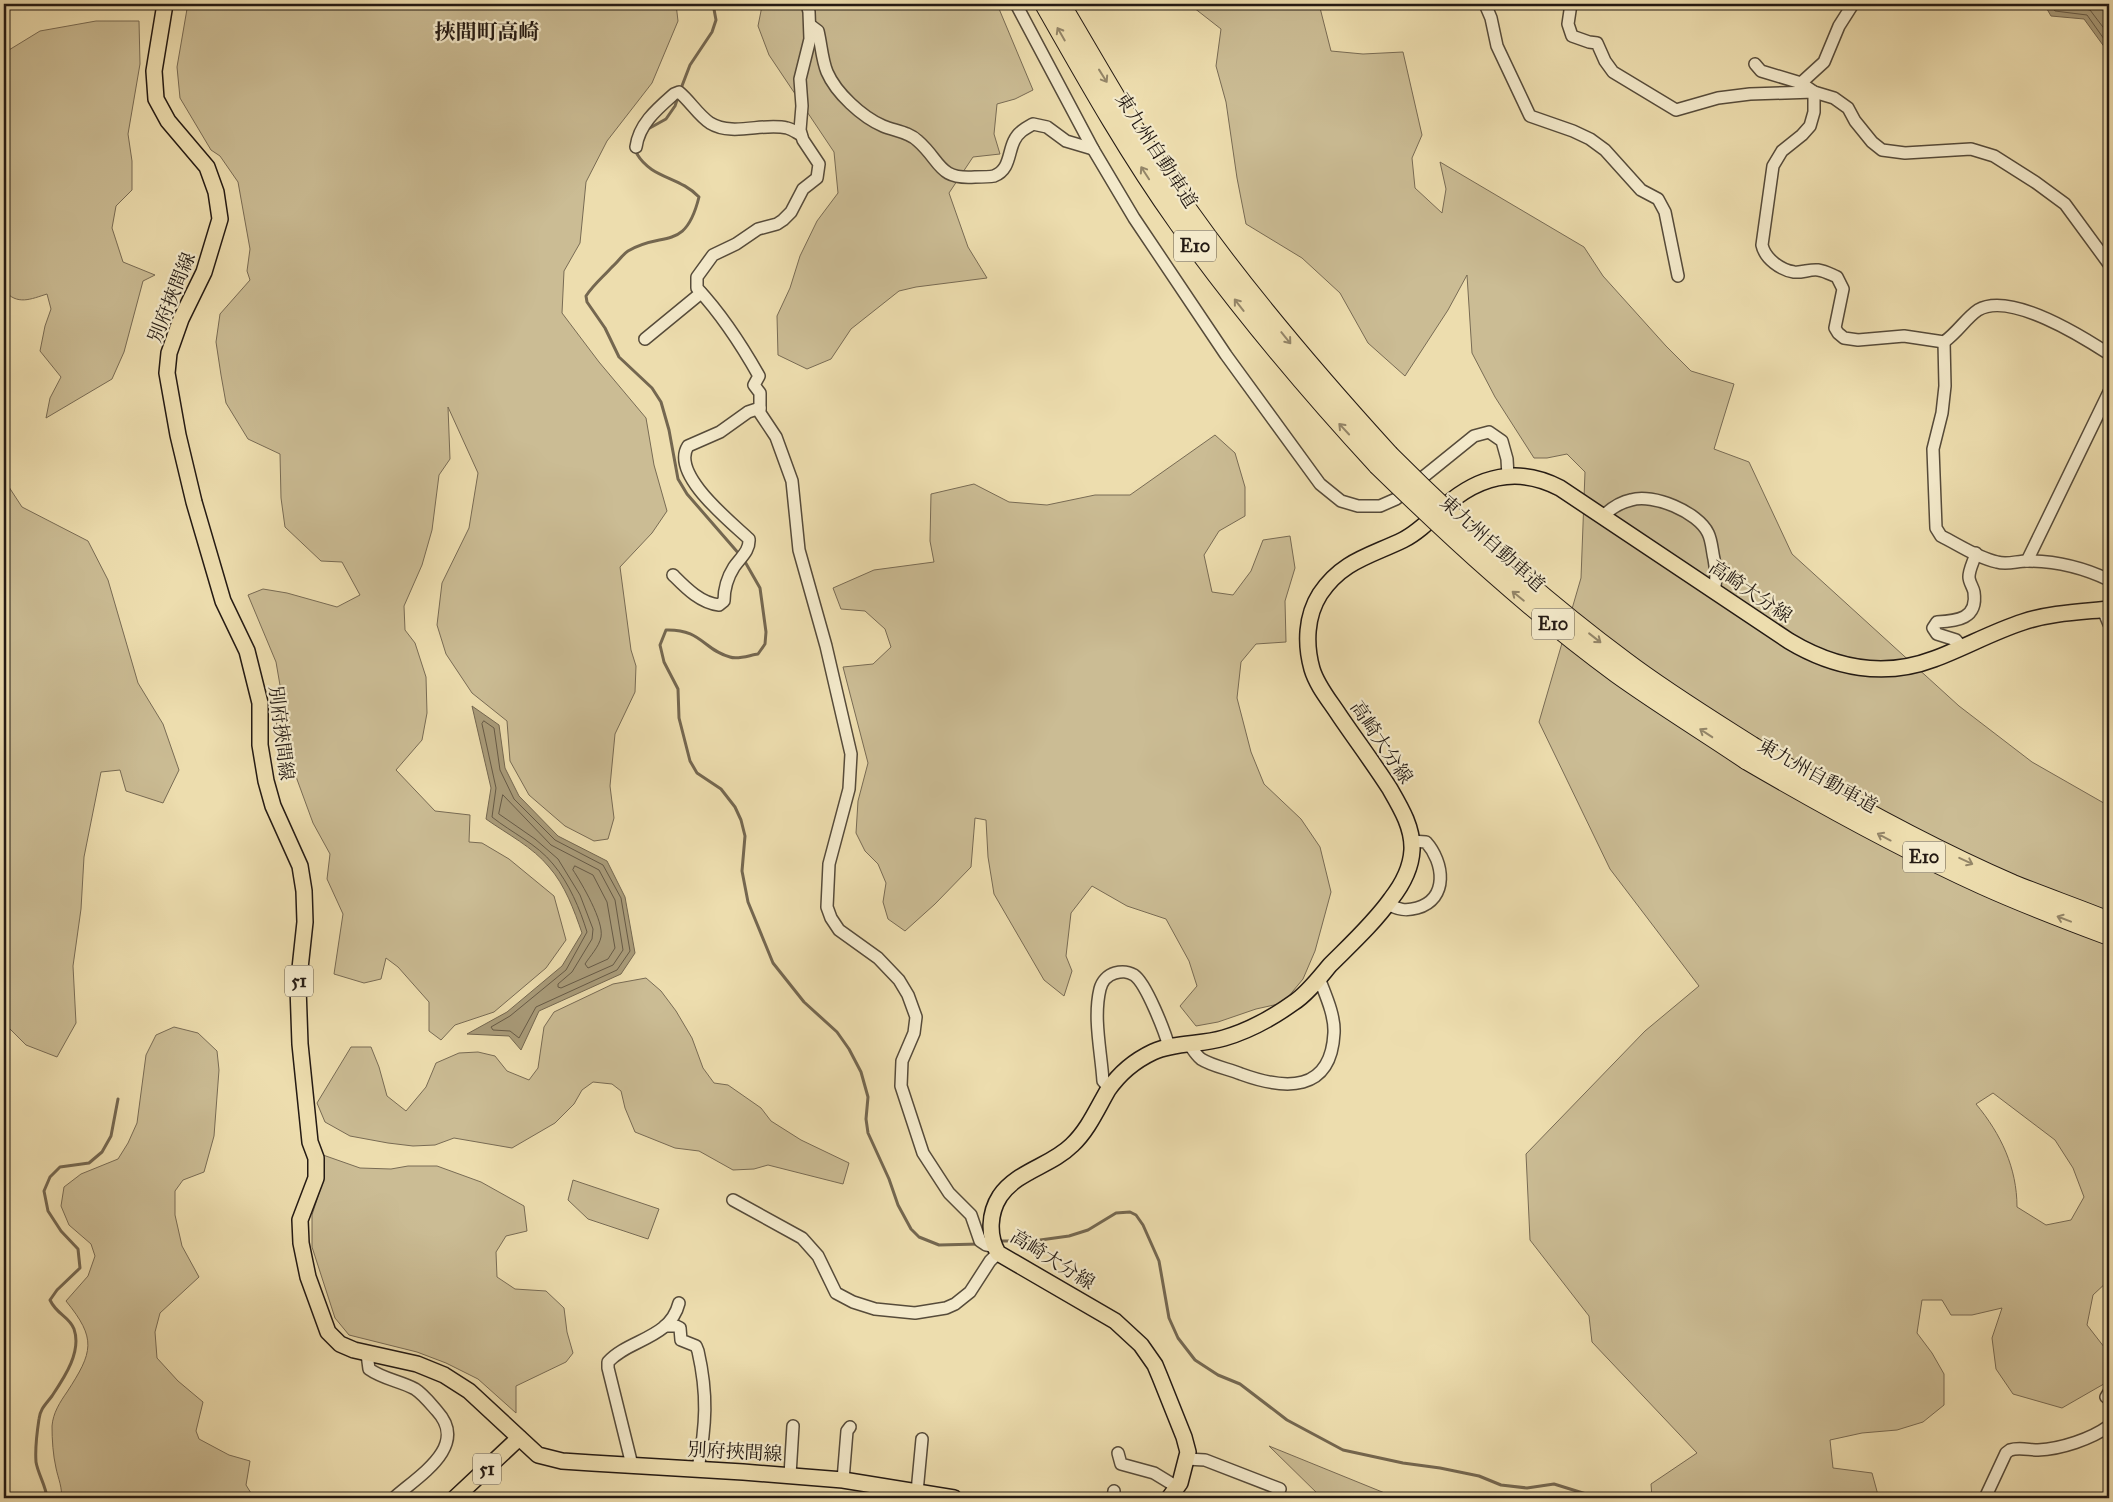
<svg xmlns="http://www.w3.org/2000/svg" width="2113" height="1502" font-family="'IM FELL Great Primer','Noto Serif JP',serif">
<rect width="100%" height="100%" fill="#edddae"/>
<filter id="stains"><feTurbulence type="fractalNoise" baseFrequency=".004" numOctaves="4"/><feColorMatrix values="0 0 0 0 .2 0 0 0 0 .09 0 0 0 0 .02 0 0 0 .5 -.17"/></filter>
<radialGradient id="worn" r=".72"><stop offset=".6" stop-color="#630" stop-opacity="0"/><stop offset="1" stop-color="#630" stop-opacity=".3"/></radialGradient>
<g fill="#cbbc94" stroke="#786b54" fill-rule="evenodd">
<polygon points="192,4 676,4 678,21 652,83 607,141 586,182 580,243 564,271 562,313 599,362 646,418 654,465 667,511 652,533 620,567 631,650 636,666 635,692 615,734 610,786 614,818 608,839 594,841 565,826 529,795 510,761 507,721 472,693 446,654 437,625 442,583 469,528 478,473 448,407 450,459 439,475 432,530 422,565 404,606 405,630 415,643 426,677 427,713 422,740 396,770 435,811 470,815 469,842 482,843 509,859 554,896 566,940 546,968 494,1012 455,1025 441,1040 429,1031 429,1002 398,967 386,958 381,979 364,983 334,974 343,914 327,879 330,854 313,823 291,763 279,753 276,717 281,691 276,662 248,595 263,589 287,593 337,607 360,595 342,562 321,561 285,527 281,498 280,454 248,439 226,403 221,375 216,342 220,314 250,280 247,271 250,249 238,182 220,156 211,150 180,98 177,67 187,9"/>
<polygon points="761,4 997,4 1033,90 1015,99 997,104 994,134 1000,154 973,157 949,193 968,247 987,278 916,287 899,291 851,329 831,359 807,369 778,355 777,316 790,288 800,256 817,221 838,193 834,152 769,55 758,26 762,6"/>
<path d="M1189 4H1319L1331 51 1363 54 1403 52 1422 135 1412 158 1415 188 1442 213 1446 189 1440 162 1584 247 1603 276 1666 346 1691 371 1734 384 1714 449 1749 462 1792 554 1959 706 2032 762 2109 806V1280L2093 1295 2087 1325 2108 1352 2109 1381 2062 1408 2013 1394 1996 1369 1992 1338 2002 1308 1972 1315H1951L1942 1300H1922L1917 1333 1932 1353 1944 1374V1405L1923 1422 1897 1430 1862 1433 1830 1440 1833 1468 1872 1473 1878 1495 1875 1498H1652L1651 1484 1697 1453 1592 1342 1589 1316 1530 1240 1526 1154 1645 1031 1699 986 1610 869 1539 722 1581 578 1585 472 1567 454 1547 458H1534L1495 397 1472 353 1467 275 1448 310 1405 376 1368 343 1340 293 1302 258 1246 224 1237 178 1226 102 1216 66 1221 29ZM1993 1093 2055 1140 2073 1168 2084 1197 2071 1220 2046 1225 2017 1207C2017 1168 2001 1134 1976 1104Z"/>
<path d="M96 21H139L140 64 128 134 132 161V190L116 206 112 228 123 262 155 275 143 281 124 352 112 379 46 418 50 398 61 377 40 351 45 326 51 309 47 294C31 299 17 306 4 290V53L40 31Z"/>
<polygon points="1215,435 1235,453 1245,487 1245,516 1219,531 1204,555 1212,592 1233,595 1251,571 1263,540 1290,536 1295,568 1285,601 1286,642 1256,644 1241,662 1237,698 1251,752 1264,784 1301,819 1320,847 1331,892 1315,951 1303,979 1283,1003 1256,1009 1218,1022 1196,1026 1180,1006 1197,986 1189,961 1166,919 1127,906 1092,886 1071,913 1066,956 1072,971 1064,996 1044,980 994,894 988,857 986,820 975,818 971,867 935,904 905,931 888,919 883,902 886,883 878,864 865,851 856,833 858,801 868,763 843,667 873,664 891,647 885,629 865,611 841,609 833,588 874,570 934,562 930,541 931,494 974,484 1009,502 1047,505 1095,495 1130,495"/>
<polygon points="4,473 7,484 22,507 88,541 108,580 138,683 163,724 179,770 163,803 126,791 120,770 101,772 84,857 81,909 73,966 76,1023 57,1057 26,1045 4,1023"/>
<polygon points="646,978 661,991 676,1011 692,1038 703,1068 714,1083 728,1085 761,1108 771,1121 801,1140 849,1163 843,1184 768,1165 754,1169 733,1170 699,1151 675,1148 635,1132 625,1108 621,1091 612,1084 593,1082 582,1090 574,1104 555,1123 512,1148 454,1138 435,1145 413,1146 388,1143 350,1136 325,1122 317,1103 351,1047 371,1047 379,1067 387,1096 406,1111 426,1087 436,1063 459,1053 478,1052 495,1056 507,1071 529,1080 538,1068 544,1027 554,1012 613,984"/>
<path d="M174 1027 198 1033 217 1051 219 1070 214 1136 204 1172 183 1180 175 1191V1215L182 1246 199 1277 160 1313 155 1332 157 1358 178 1381 203 1402 196 1431 199 1439 229 1455 250 1461 246 1485 254 1498H61C63 1489 58 1478 56 1468 53 1455 52 1440 52 1426 53 1413 60 1402 67 1392 93 1352 97 1339 66 1301L88 1276 95 1256 91 1244 69 1225 61 1206 64 1187 81 1174 118 1159 128 1143 137 1123 146 1055 156 1035Z"/>
<polygon points="323,1155 360,1168 391,1169 408,1166 437,1166 481,1182 524,1206 527,1231 506,1236 496,1252 497,1277 515,1289 546,1291 564,1308 567,1332 573,1353 566,1362 516,1386 516,1413 478,1379 446,1363 417,1352 349,1335 335,1318 312,1247 312,1215 323,1181"/>
<polygon points="573,1180 659,1209 648,1239 588,1219 568,1200"/>
<polygon points="1269,1446 1397,1498 1322,1498"/>
</g>
<g fill="#a99b79" stroke="#746750">
<polygon points="2044,4 2109,4 2109,75 2104,77 2108,52 2084,19 2051,16"/>
<path d="M472 706 499 725 505 768 519 796 558 836 607 861 625 897 635 953 621 974 539 1011 521 1050 509 1036 467 1034 507 1012 562 966 582 933C574 910 565 885 549 867 533 847 507 834 486 819L491 788Z"/>
</g>
<g fill="none" stroke-linecap="round" stroke-linejoin="round">
<g stroke="#665a46" stroke-width="1">
<polyline points="2050,4 2055,11 2087,15 2109,46"/>
<polyline points="2057,4 2090,10 2109,35"/>
<path d="M484 721 494 728 500 770 514 799 555 840 603 865 621 898 630 951 617 970 536 1007 519 1038 510 1031 493 1030 491 1027 510 1016 566 970 587 932C580 909 569 883 553 864 537 844 512 833 492 817L496 788 482 724Z"/>
<polygon points="503,795 551,845 599,870 615,900 623,950 613,965 561,988 558,987 558,984 572,972 592,939 593,929 580,895 558,859 535,839 499,814"/>
<path d="M575 866 593 875 607 902 615 948 608 959 588 968 585 964C590 956 599 947 601 937 604 921 582 884 573 870Z"/>
</g>
<g stroke="#746750" stroke-width="3">
<polyline points="680,91 690,65 712,32 716,20 713,4"/>
<polyline points="648,129 666,119 675,106 678,97"/>
<path d="M638 150 637 154C652 179 679 176 699 197 685 253 663 230 628 251 622 255 618 262 612 267 603 277 594 284 586 296L587 302 605 328 619 357 652 388 661 402 669 430 678 479 687 494 740 555"/>
<path d="M744 560 760 588 766 632 765 644 758 654C750 655 738 660 730 657 703 650 702 629 666 630L660 645 664 662 678 689 679 718 690 761 697 773 721 789 735 807 741 820 745 836 742 871 748 902 773 963 804 1002 837 1032 849 1049 861 1072 868 1097 866 1119 868 1133 889 1179 898 1205 911 1229 919 1237 939 1245 979 1244"/>
<polyline points="997,1241 1033,1241 1069,1236 1088,1230 1116,1213 1130,1212 1136,1215 1143,1225 1159,1261 1169,1318 1178,1338 1195,1360 1218,1375 1240,1384 1287,1420 1343,1450 1403,1463 1440,1468 1479,1476 1501,1485 1527,1488 1554,1484 1599,1498"/>
<path d="M47 1498C46 1486 38 1474 36 1462 35 1449 37 1432 39 1419 40 1409 46 1404 52 1396 64 1378 82 1352 74 1329 69 1316 57 1315 50 1300L57 1290 80 1268 78 1249 61 1231 48 1211 44 1191 50 1177 60 1167 89 1163 102 1152 111 1136 118 1099"/>
</g>
<g stroke="#564b3a" stroke-width="14">
<g id="minor">
<path d="M807 4 809 12 810 39 800 79 802 106 800 130 803 140 819 164 817 178 803 189 791 212 783 220 777 224 758 229 736 244 713 255 697 277V288C722 315 741 344 759 376L754 385 760 393V413L776 437 792 481 799 550 826 646 851 754 849 789 829 864 827 907 831 918 839 930 878 958 899 980 908 995 916 1017 914 1033 902 1061 901 1086 923 1153 949 1193 971 1215 980 1241 986 1245 995 1247"/>
<polyline points="1016,4 1093,149 1134,218 1226,355 1320,484 1341,501 1358,506 1380,506 1396,499 1474,436 1489,432 1502,441 1507,459 1508,476"/>
<polyline points="1485,4 1491,18 1497,46 1530,116 1573,131 1590,139 1605,150 1641,190 1658,199 1665,212 1678,276"/>
<path d="M1571 4 1568 24 1572 36 1589 42 1597 43 1605 61 1613 72 1676 110 1718 98 1750 94 1814 92V112L1810 126 1802 135 1782 151 1773 166 1762 245C1765 259 1781 270 1794 272 1802 273 1810 269 1818 270 1825 271 1830 274 1837 277L1843 289 1835 328 1838 333 1844 338 1858 340 1904 336 1944 342C1958 332 1966 318 1978 310 2010 291 2083 337 2109 354"/>
<path d="M810 25 818 31C821 43 822 60 827 72 836 93 862 117 883 126 895 131 909 132 918 141 941 161 938 180 975 177 981 177 989 177 994 176 1010 170 1008 153 1014 141 1018 132 1026 128 1033 124L1047 127 1066 141 1093 149"/>
<polyline points="1755,64 1761,71 1801,83 1814,92 1834,98 1848,108 1855,121 1872,142 1882,150 1905,153 1971,149 1994,156 2035,182 2065,204 2109,264"/>
<polyline points="1801,83 1824,62 1839,26 1853,4"/>
<path d="M636 147C639 124 657 109 674 94L679 92C690 101 698 115 710 123 733 137 763 122 787 128 792 129 797 133 801 135"/>
<polyline points="645,339 701,293"/>
<path d="M1944 342 1945 386 1942 413 1933 449 1936 528 1941 536C1959 545 1978 558 1997 562 2007 565 2017 561 2027 561 2056 561 2084 568 2109 580"/>
<path d="M1604 515C1612 508 1620 502 1631 500 1653 493 1698 512 1708 533 1712 541 1712 551 1714 559 1716 571 1717 579 1714 590"/>
<polyline points="2027,561 2109,392"/>
<path d="M673 575C685 587 700 603 719 605L724 601C724 589 727 578 734 567 740 558 750 551 749 539 731 522 670 474 688 446L720 432 748 412 760 408"/>
<polyline points="2103,610 2109,624"/>
<path d="M1962 647 1956 640 1937 634 1933 628 1937 622C1957 621 1978 619 1974 592 1973 587 1969 582 1969 577 1969 569 1974 561 1976 553"/>
<path d="M1388 904C1398 910 1406 911 1417 908 1449 899 1444 862 1426 842L1411 841"/>
<path d="M1189 1044C1192 1048 1196 1055 1201 1059 1212 1066 1229 1069 1241 1074 1285 1090 1331 1093 1334 1033 1335 1015 1325 994 1319 978"/>
<path d="M1109 1088 1103 1081C1101 1051 1093 1018 1100 989 1102 981 1108 975 1115 973 1122 971 1127 971 1134 975 1146 983 1165 1032 1169 1047"/>
<polyline points="733,1200 802,1238 818,1256 836,1293 853,1302 875,1309 915,1313 946,1308 955,1304 970,1292 990,1261 998,1253"/>
<path d="M665 1326H676L680 1328 681 1340 696 1346 698 1351C708 1395 706 1425 698 1469"/>
<path d="M367 1354 369 1369C383 1379 400 1381 415 1389 423 1394 430 1403 437 1411 469 1446 420 1475 395 1497"/>
<polyline points="2109,1392 2106,1397 2109,1398"/>
<polyline points="1118,1453 1121,1464 1154,1473 1177,1487"/>
<polyline points="1186,1459 1205,1460 1280,1489"/>
<path d="M632 1465 608 1368V1362C629 1339 670 1339 679 1303"/>
<polyline points="790,1475 793,1426"/>
<polyline points="843,1480 847,1431 850,1427"/>
<polyline points="917,1492 922,1439"/>
<polyline points="1113,1498 1114,1491"/>
<path d="M1985 1498 2006 1453 2010 1450C2019 1447 2029 1450 2038 1450 2061 1449 2091 1439 2109 1426"/>
</g>
</g>
<g stroke="#241a13" stroke-width="18">
<g id="major">
<polyline points="165,4 154,71 156,99 168,121 207,167 216,192 220,219 204,272 181,319 169,353 167,373 178,435 194,502 223,601 247,651 260,703 260,745 266,781 273,806 300,866 304,891 305,922 298,987 300,1044 310,1142 316,1158 316,1178 300,1220 301,1243 308,1277 328,1332 340,1344 354,1350 417,1364 444,1375 469,1391 538,1455 562,1461 592,1463 743,1472 843,1480 954,1498"/>
<polyline points="455,1498 519,1438"/>
<path d="M1169 1498 1180 1483 1188 1452 1184 1437 1160 1377 1155 1365 1141 1345 1115 1321 998 1253C988 1236 989 1213 1000 1196 1017 1171 1051 1166 1072 1145 1088 1130 1097 1109 1108 1090 1119 1074 1136 1060 1153 1052 1175 1042 1201 1045 1224 1038 1248 1031 1272 1018 1293 1003 1307 994 1319 978 1330 965 1351 944 1374 923 1391 899 1402 885 1411 869 1412 850 1413 828 1401 808 1390 789 1374 764 1356 740 1339 715 1330 701 1317 686 1312 669 1305 644 1306 616 1320 594 1342 561 1370 556 1403 540 1419 532 1432 518 1445 506 1479 476 1518 466 1560 488L1789 641C1834 668 1884 678 1934 659 1964 648 1992 632 2023 622 2050 613 2080 612 2109 609"/>
</g>
</g>
<g stroke="#241a13" stroke-width="20">
<g id="highway">
<path d="M1044 4C1086 78 1128 153 1178 223 1239 308 1306 388 1377 465"/>
<path d="M1061 4C1102 73 1142 145 1189 211 1250 297 1318 376 1389 454"/>
<path d="M1754 747C1837 797 1923 845 2013 884 2045 897 2077 908 2109 921"/>
<path d="M1746 760C1823 805 1901 848 1982 885 2024 904 2066 920 2109 936"/>
</g>
</g>
<use href="#minor" stroke="#f3e9ca" stroke-width="11"/>
<use href="#major" stroke="#edddae" stroke-width="15"/>
<use href="#highway" stroke="#edddae" stroke-width="18"/>
<g stroke="#241a13" stroke-width="20" stroke-linecap="butt">
<g id="highway-bridge">
<path d="M1389 454C1463 528 1540 598 1625 661 1666 692 1710 719 1754 747"/>
<path d="M1377 465C1453 539 1531 611 1617 674 1659 704 1703 731 1746 760"/>
</g>
</g>
<use href="#highway-bridge" stroke="#edddae" stroke-width="18"/>
</g>
<defs><path id="oneway-shaft" d="M-6 0H5M1.5-3L5.5 0L1.5 3" fill="none" stroke-width="1.6" stroke-linecap="round" stroke-linejoin="round" transform="scale(1.25)"/></defs>
<g stroke="#938568">
<use href="#oneway-shaft" transform="translate(1061 34) rotate(-120)"/>
<use href="#oneway-shaft" transform="translate(1103 76) rotate(58)"/>
<use href="#oneway-shaft" transform="translate(1145 173) rotate(-123)"/>
<use href="#oneway-shaft" transform="translate(1239 305) rotate(-128)"/>
<use href="#oneway-shaft" transform="translate(1286 338) rotate(51)"/>
<use href="#oneway-shaft" transform="translate(1344 429) rotate(-133)"/>
<use href="#oneway-shaft" transform="translate(1518 596) rotate(-141)"/>
<use href="#oneway-shaft" transform="translate(1595 638) rotate(38)"/>
<use href="#oneway-shaft" transform="translate(1706 733) rotate(-147)"/>
<use href="#oneway-shaft" transform="translate(1884 837) rotate(-152)"/>
<use href="#oneway-shaft" transform="translate(1966 861) rotate(25)"/>
<use href="#oneway-shaft" transform="translate(2064 919) rotate(-159)"/>
</g>
<g text-anchor="middle" stroke-width="4.5" stroke-linejoin="round" paint-order="stroke">
<g fill="#f3e9ca" stroke="#62584a" stroke-width="1">
<rect x="1174" y="230.5" width="42" height="31" rx="4"/>
<rect x="1532" y="608.5" width="42" height="31" rx="4"/>
<rect x="1903" y="841.5" width="42" height="31" rx="4"/>
<rect x="285" y="965.5" width="28" height="31" rx="4"/>
<rect x="473" y="1453.5" width="28" height="31" rx="4"/>
</g>
<g font-size="18" font-weight="bold" fill="#241a13">
<text x="1195" y="252">E10</text>
<text x="1553" y="630">E10</text>
<text x="1924" y="863">E10</text>
<text x="299" y="987">51</text>
<text x="487" y="1475">51</text>
</g>
<g font-size="19" fill="#241a13" stroke="#f3e9ca">
<text transform="translate(1157 150) rotate(57)" y="7">東九州自動車道</text>
<text transform="translate(171 297) rotate(-68)" y="7">別府挾間線</text>
<text transform="translate(1493 543) rotate(42)" y="7">東九州自動車道</text>
<text transform="translate(1751 591) rotate(34)" y="7">高崎大分線</text>
<text transform="translate(282 733) rotate(83)" y="7">別府挾間線</text>
<text transform="translate(1382 742) rotate(56)" y="7">高崎大分線</text>
<text transform="translate(1818 775) rotate(29)" y="7">東九州自動車道</text>
<text transform="translate(1053 1259) rotate(32)" y="7">高崎大分線</text>
<text transform="translate(735 1451) rotate(3)" y="7">別府挾間線</text>
</g>
<g font-size="21" font-weight="bold" fill="#241a13" stroke="#f3e9ca">
<text x="487" y="39">挾間町高崎</text>
</g>
</g>
<rect width="2113" height="1502" fill="none" stroke="#edddae" stroke-width="20"/>
<rect x="5" y="5" width="2103" height="1492" fill="none" stroke="#241a13" stroke-width="2.5"/>
<rect x="10" y="10" width="2093" height="1482" fill="none" stroke="#241a13"/>
<rect width="100%" height="100%" filter="url(#stains)"/>
<rect width="100%" height="100%" fill="url(#worn)"/>
</svg>
